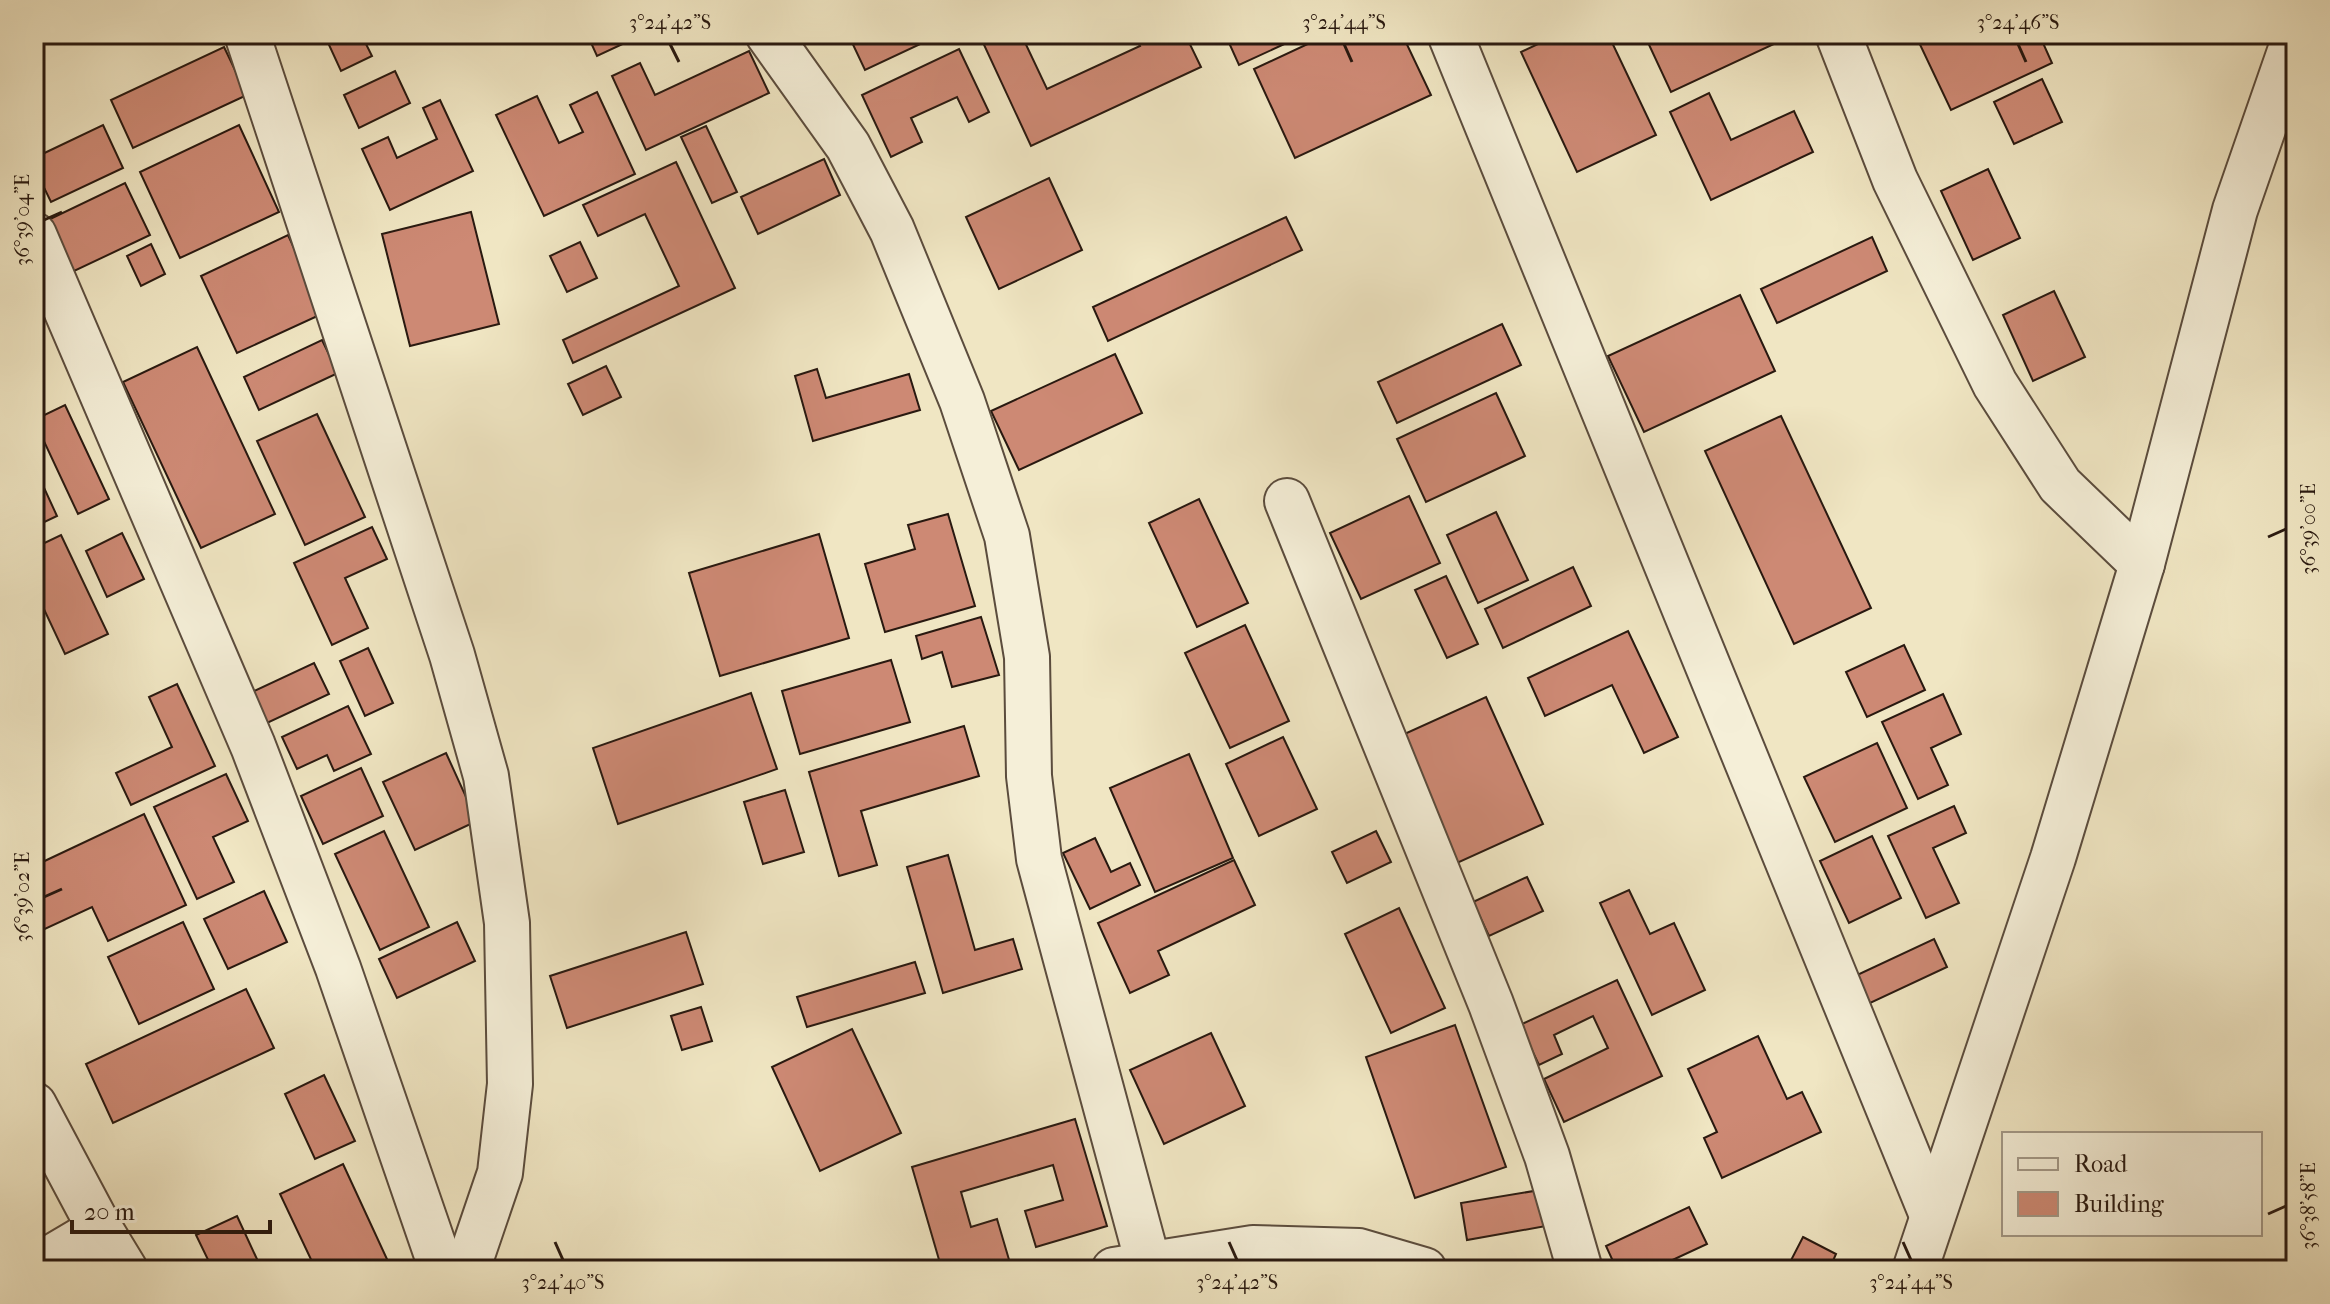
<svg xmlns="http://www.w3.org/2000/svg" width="2330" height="1304" font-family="'IM FELL French Canon',serif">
<rect width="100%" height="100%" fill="#f0e6c3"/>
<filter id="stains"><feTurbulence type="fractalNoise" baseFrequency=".0025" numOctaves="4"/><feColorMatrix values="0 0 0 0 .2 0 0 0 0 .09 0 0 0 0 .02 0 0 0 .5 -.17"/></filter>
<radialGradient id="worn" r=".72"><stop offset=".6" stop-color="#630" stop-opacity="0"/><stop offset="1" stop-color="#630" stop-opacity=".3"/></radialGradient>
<g fill="#cd8974" stroke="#291910" stroke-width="2">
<polygon points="324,34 361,34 372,56 341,71"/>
<polygon points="587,34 644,34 597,56"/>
<polygon points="848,34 929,34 931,39 865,70"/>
<polygon points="979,34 1021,34 1047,89 1140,46 1134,34 1185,34 1201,67 1031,146"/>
<polygon points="1225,34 1306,34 1239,65"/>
<polygon points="1329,34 1402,34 1431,95 1295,158 1254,69"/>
<polygon points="1559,34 1608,34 1656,135 1577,172 1521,52"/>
<polygon points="1644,34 1788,34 1789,37 1671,92"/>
<polygon points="1915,34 2039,34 2052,63 1951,110"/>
<polygon points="224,47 247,95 133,148 111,100"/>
<polygon points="959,49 989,112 969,122 957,97 911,118 922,142 891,157 862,95"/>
<polygon points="749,51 769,93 646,150 612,76 640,63 655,95"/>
<polygon points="395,71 410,103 359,128 344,95"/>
<polygon points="2042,79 2062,122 2014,144 1994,102"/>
<polygon points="597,92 635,174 544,216 496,115 537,96 559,143 583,132 570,105"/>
<polygon points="1709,93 1731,140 1794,111 1813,152 1711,200 1670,112"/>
<polygon points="440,100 473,171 390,210 362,149 388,137 397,158 437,139 423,108"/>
<polygon points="103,125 123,168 51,202 34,167 34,158"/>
<polygon points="239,125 279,212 180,258 140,172"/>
<polygon points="706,126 737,192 712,203 681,137"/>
<polygon points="824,159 840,195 758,234 741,197"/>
<polygon points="676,162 735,288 573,363 563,340 679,286 645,214 598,236 583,205"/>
<polygon points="1988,169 2020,238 1973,260 1941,191"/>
<polygon points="1049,178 1082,250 999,289 966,217"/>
<polygon points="125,183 150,235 72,272 48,220"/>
<polygon points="471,212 499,324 410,346 382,234"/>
<polygon points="1286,217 1302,250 1108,341 1093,307"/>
<polygon points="288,235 324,313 237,353 201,276"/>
<polygon points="1872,237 1887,271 1777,323 1761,289"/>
<polygon points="580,242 597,278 567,292 550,256"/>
<polygon points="151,244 165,274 141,286 127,256"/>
<polygon points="2054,291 2085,357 2033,381 2003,315"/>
<polygon points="1740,295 1775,371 1644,432 1608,356"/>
<polygon points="1502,324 1521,365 1397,423 1378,382"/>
<polygon points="322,340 338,373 259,410 244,377"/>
<polygon points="197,347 275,514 201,548 123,382"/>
<polygon points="1115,354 1142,413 1019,470 991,411"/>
<polygon points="606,366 621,397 583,415 568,384"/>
<polygon points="817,369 826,398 909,374 920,410 813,441 795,376"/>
<polygon points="1496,393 1525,456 1426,502 1397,439"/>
<polygon points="65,405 109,499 78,514 34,420"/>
<polygon points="317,414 365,517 305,545 257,441"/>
<polygon points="1781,416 1871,608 1794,644 1705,451"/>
<polygon points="34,466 57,516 34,527"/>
<polygon points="1409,496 1440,563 1361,599 1330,533"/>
<polygon points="1199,499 1248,603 1197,627 1149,523"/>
<polygon points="1496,512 1528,580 1478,603 1447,535"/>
<polygon points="948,514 975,606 885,632 865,564 915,549 908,525"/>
<polygon points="372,527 387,559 345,578 368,628 332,645 294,563"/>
<polygon points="122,533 144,579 107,597 86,551"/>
<polygon points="819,534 849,638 720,676 689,573"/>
<polygon points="61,535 108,634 65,654 34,588 34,548"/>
<polygon points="1573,567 1591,606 1503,648 1485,609"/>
<polygon points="1446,576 1478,644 1447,658 1415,590"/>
<polygon points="981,617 999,675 952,687 942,652 922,659 916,636"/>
<polygon points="1245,625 1289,721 1230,748 1185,653"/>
<polygon points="1628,631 1678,737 1644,753 1612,685 1545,716 1528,678"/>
<polygon points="1904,645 1925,690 1867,717 1846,672"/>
<polygon points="368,648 393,703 365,716 340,661"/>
<polygon points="891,660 910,722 800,754 782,691"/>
<polygon points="314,663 329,694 267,723 252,692"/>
<polygon points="177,684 215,766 131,805 116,773 172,747 149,697"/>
<polygon points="751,693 777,769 618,824 593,748"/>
<polygon points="1943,694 1961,734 1931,748 1948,785 1918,799 1882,722"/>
<polygon points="1486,697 1543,824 1457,863 1400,736"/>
<polygon points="348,706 371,754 334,771 327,755 297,769 282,737"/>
<polygon points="964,726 979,776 861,811 877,865 839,876 809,772"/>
<polygon points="1283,737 1317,809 1259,836 1226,764"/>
<polygon points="1877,743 1907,808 1835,842 1804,777"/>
<polygon points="446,753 477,821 415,850 383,782"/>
<polygon points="1189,754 1233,858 1155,892 1110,788"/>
<polygon points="361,768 383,816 323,844 301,796"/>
<polygon points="226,774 248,821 213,837 234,882 197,899 154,807"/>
<polygon points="785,790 804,852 763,864 744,802"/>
<polygon points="1954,806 1966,833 1933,848 1959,903 1926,918 1888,836"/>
<polygon points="144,814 186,905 108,941 92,907 34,934 34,866"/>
<polygon points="384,831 429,927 380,950 335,854"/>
<polygon points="1376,831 1391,862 1347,883 1332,852"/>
<polygon points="1872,836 1901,898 1849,923 1820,861"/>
<polygon points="1095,838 1111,872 1130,863 1140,885 1090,909 1063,853"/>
<polygon points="948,855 975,950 1013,939 1022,969 943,993 907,867"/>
<polygon points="1234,860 1255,905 1158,951 1169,975 1130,993 1098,923"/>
<polygon points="1527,877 1543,911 1489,936 1473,902"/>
<polygon points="1629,890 1650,934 1674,923 1705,990 1652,1015 1600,903"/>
<polygon points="264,891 287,942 228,969 204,919"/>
<polygon points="1399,908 1445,1008 1391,1033 1345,934"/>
<polygon points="183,922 214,989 139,1024 108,957"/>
<polygon points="457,922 475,961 397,998 379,959"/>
<polygon points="686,932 703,984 567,1028 550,976"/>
<polygon points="1934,939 1947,967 1868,1004 1855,976"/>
<polygon points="915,962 925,993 807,1027 797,997"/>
<polygon points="1617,980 1662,1076 1564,1122 1544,1079 1608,1048 1593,1016 1554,1035 1562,1054 1539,1065 1520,1025"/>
<polygon points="246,989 274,1048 113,1123 86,1064"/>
<polygon points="701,1007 712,1041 682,1050 671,1016"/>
<polygon points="1455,1025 1506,1167 1415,1198 1366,1057"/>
<polygon points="852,1029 901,1133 820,1171 772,1067"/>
<polygon points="1211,1033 1245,1106 1164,1144 1130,1070"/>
<polygon points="1758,1036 1787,1099 1802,1092 1821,1132 1722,1178 1704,1138 1717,1132 1688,1069"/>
<polygon points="324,1075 355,1141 315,1159 285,1094"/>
<polygon points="1075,1119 1107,1226 1036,1247 1025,1211 1063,1200 1053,1165 961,1192 971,1227 997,1219 1010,1263 988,1270 942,1270 912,1167"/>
<polygon points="343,1164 392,1270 316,1270 280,1194"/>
<polygon points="1540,1190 1546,1226 1467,1240 1461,1203"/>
<polygon points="1689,1207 1707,1244 1651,1270 1617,1270 1606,1246"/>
<polygon points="237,1216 262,1270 213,1270 196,1235"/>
<polygon points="1803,1237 1836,1254 1829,1270 1786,1270"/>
</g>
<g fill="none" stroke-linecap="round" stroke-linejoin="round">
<g stroke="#5b4c3d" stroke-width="48">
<g id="minor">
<polyline points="247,34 452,655 486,776 507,923 510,1084 500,1173 467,1270"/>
<polyline points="768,34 848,146 892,230 962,401 1007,536 1027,657 1029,776 1039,859 1148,1263"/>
<polyline points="1450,34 1932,1215"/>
<polyline points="1838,34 1895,180 1995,384 2060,485 2142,564"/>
<polyline points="34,235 253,746 338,968 442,1270"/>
<polyline points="1287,501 1491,1004 1547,1156 1580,1270"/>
<polyline points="34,1105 100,1229 125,1270"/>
<polyline points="34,1268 100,1229"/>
<polyline points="1114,1270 1253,1248 1359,1251 1424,1270"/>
</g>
</g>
<g stroke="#5b4c3d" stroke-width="48">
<polyline id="tertiary" points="1915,1270 2053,858 2142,564 2235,210 2296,34"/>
</g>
<use href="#minor" stroke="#f5efd8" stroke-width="44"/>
<use href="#tertiary" stroke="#f5efd8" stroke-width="44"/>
</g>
<path fill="none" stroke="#291910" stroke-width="3" d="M670 44 679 62M1344 44 1352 62M2018 44 2026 62M44 220 62 212M2268 537 2286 529M44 897 62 889M2268 1214 2286 1206M555 1242 563 1260M1229 1242 1237 1260M1903 1242 1911 1260"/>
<rect width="2330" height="1304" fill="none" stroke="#f0e6c3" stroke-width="88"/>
<rect x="2002" y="1132" width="260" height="104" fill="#f5efd8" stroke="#a39988" stroke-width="2"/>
<rect x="2018" y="1158" width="40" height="12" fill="#f5efd8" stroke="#a39988" stroke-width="2"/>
<text x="2074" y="1172" font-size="24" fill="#291910">Road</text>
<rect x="2018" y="1192" width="40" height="24" fill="#cd8974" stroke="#a39988" stroke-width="2"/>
<text x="2074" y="1212" font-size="24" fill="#291910">Building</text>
<path d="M72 1220v12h198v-12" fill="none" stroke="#291910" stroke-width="4"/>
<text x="84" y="1220" font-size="24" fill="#291910" stroke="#f5efd8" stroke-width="6" paint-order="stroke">20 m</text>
<rect x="44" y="44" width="2242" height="1216" fill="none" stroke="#291910" stroke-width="3"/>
<g font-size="20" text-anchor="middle" fill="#291910">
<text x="670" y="29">3°24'42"S</text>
<text x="1344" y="29">3°24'44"S</text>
<text x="2018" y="29">3°24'46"S</text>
<text transform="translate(22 220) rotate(-90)" y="7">36°39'04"E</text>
<text transform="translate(2308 529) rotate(-90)" y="7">36°39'00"E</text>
<text transform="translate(22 897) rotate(-90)" y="7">36°39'02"E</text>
<text transform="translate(2308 1206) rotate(-90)" y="7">36°38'58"E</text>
<text x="563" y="1289">3°24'40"S</text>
<text x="1237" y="1289">3°24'42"S</text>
<text x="1911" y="1289">3°24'44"S</text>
</g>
<rect width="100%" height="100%" filter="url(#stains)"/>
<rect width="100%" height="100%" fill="url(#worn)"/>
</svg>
